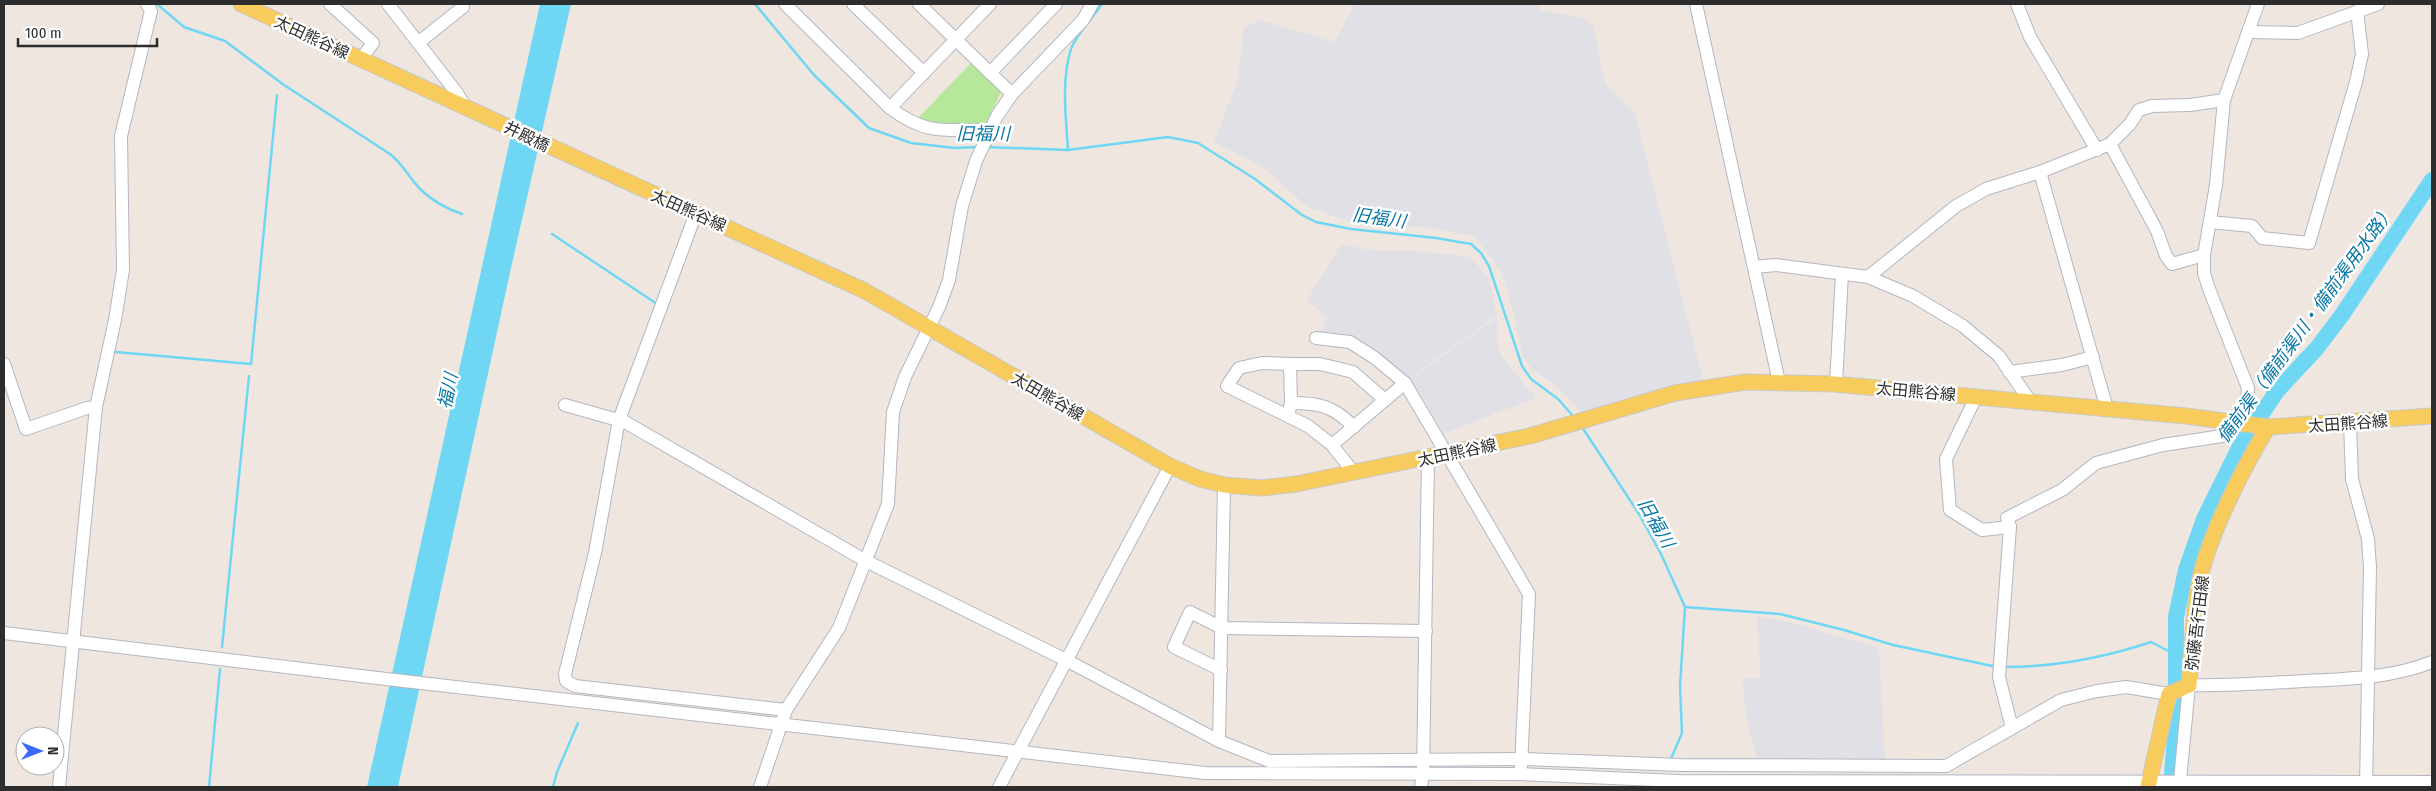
<svg xmlns="http://www.w3.org/2000/svg" width="2436" height="791" font-family="'Fira Sans Condensed','Noto Sans JP',sans-serif">
<rect width="100%" height="100%" fill="#efe7df"/>
<g fill="#e1e0e7">
<polygon points="1355,4 1536,4 1542,10 1584,19 1594,26 1605,84 1635,114 1704,384 1629,399 1582,412 1553,383 1533,371 1522,355 1515,317 1501,271 1474,236 1426,227 1364,227 1306,206 1262,166 1214,142 1238,79 1244,27 1260,20 1334,42"/>
<polygon points="1341,244 1374,251 1416,251 1470,257 1488,276 1497,315 1407,380 1370,349 1347,334 1320,332 1326,318 1307,300"/>
<polygon points="1497,317 1497,342 1501,356 1536,398 1443,434 1420,393 1408,381"/>
<polygon points="1757,616 1793,623 1879,648 1885,761 1757,758 1747,722 1742,679 1761,678"/>
</g>
<polygon fill="#b7e79a" points="971,63 1001,92 986,123 947,126 917,119"/>
<polygon fill="#6fd7f4" points="540,4 571,4 511,268 398,787 367,787"/>
<g fill="none" stroke-linecap="round" stroke-linejoin="round">
<g stroke="#6fd7f4" stroke-width="2.5">
<path d="M157 4 184 27 225 41 284 85 390 154C403 164 410 179 421 190 434 202 447 209 462 214"/>
<polyline points="755,4 814,75 869,128 911,143 955,148 978,147"/>
<polyline points="986,147 1068,150 1168,137 1198,143 1255,179 1302,215 1316,222 1351,229 1436,238 1471,244 1481,253 1489,266 1522,366 1531,379 1558,399 1574,417"/>
<path d="M1068 150C1066 118 1061 81 1071 49 1075 36 1094 16 1102 4"/>
<polyline points="552,234 657,304"/>
<polyline points="116,352 251,364 277,95"/>
<polyline points="1582,427 1639,514 1661,554 1685,607 1680,686 1682,733 1670,761"/>
<polyline points="1685,607 1780,614 1844,630 1893,645 1997,667"/>
<polyline points="222,647 249,376"/>
<path d="M2005 667C2055 667 2103 658 2151 642L2176 655"/>
<polyline points="209,787 220,669"/>
<polyline points="553,787 557,772 578,723"/>
</g>
<polyline stroke="#6fd7f4" stroke-width="16" points="2171,787 2176,726 2176,617 2186,570 2204,519 2239,448 2277,391 2317,348 2342,315 2432,180"/>
<g stroke="#b3b6c1" stroke-width="14">
<g id="minor">
<polyline points="330,4 373,43 361,59"/>
<polyline points="388,4 457,93 465,107"/>
<path d="M785 4 890 108C925 134 941 130 982 130L989 132"/>
<polyline points="853,4 924,73"/>
<polyline points="919,4 1012,94"/>
<polyline points="1696,4 1779,382"/>
<polyline points="2017,4 2030,37 2097,150"/>
<polyline points="2248,32 2298,33 2378,4"/>
<polyline points="418,43 463,7"/>
<polyline points="990,73 1056,4"/>
<polyline points="890,108 990,4"/>
<polyline points="2110,144 2157,231 2166,256 2172,264 2204,255"/>
<polyline points="2040,172 2107,409"/>
<polyline points="696,213 619,420 595,553 565,674 566,681 575,686 786,710"/>
<polyline points="2210,222 2252,226 2262,238 2309,243 2356,82 2362,54 2357,11"/>
<polyline points="1754,267 1776,265 1868,277 1913,296 1963,326 1999,356 2030,401"/>
<polyline points="1868,277 1956,206 1986,189 2040,172 2110,144 2130,124 2139,110 2152,106 2190,105 2224,100"/>
<polyline points="1316,338 1350,342 1375,358 1405,383 1529,594 1521,767"/>
<polyline points="4,364 26,429 87,408 96,407"/>
<polyline points="1290,364 1262,363 1239,368 1227,386 1308,426 1332,445 1354,473"/>
<polyline points="2009,372 2062,365 2093,357"/>
<polyline points="1836,384 1842,274"/>
<polyline points="1976,397 1946,459 1950,510 1982,530 2010,527"/>
<path d="M1291 403C1320 403 1333 406 1354 427"/>
<polyline points="565,405 625,422 866,561 1066,660 1219,741 1269,761 1523,759 1681,765 1946,766 2061,700 2097,691 2126,687 2169,694"/>
<polyline points="1288,416 1291,403 1290,364 1320,364 1353,372 1385,400"/>
<polyline points="2350,423 2352,479 2368,539 2370,567 2366,787"/>
<polyline points="1332,445 1405,383"/>
<polyline points="4,633 369,677 1205,773 1519,774 1679,781 2432,782"/>
<polyline points="1221,670 1174,647 1190,612 1222,628 1426,631"/>
<polyline points="2012,728 1999,677 2010,527 2007,518 2062,490 2096,463 2163,445 2222,436 2230,432 2241,423 2247,405 2248,388 2209,289 2204,273 2204,255 2216,185 2224,100 2258,4"/>
<polyline points="1219,741 1224,485"/>
<path d="M2180 781 2189 685C2228 686 2266 683 2304 681 2347 679 2392 678 2432 662"/>
<polyline points="59,787 96,407 115,320 123,270 121,136 151,11 147,4"/>
<polyline points="760,787 786,710 839,628 888,504 893,412 905,377 939,307 949,280 962,206 976,161 997,116 1012,94 1083,20 1092,4"/>
<polyline points="999,787 1170,466"/>
<polyline points="1421,787 1423,774 1428,458"/>
</g>
</g>
<g stroke="#c8c8c8" stroke-width="17">
<g id="major">
<polyline points="241,4 865,291 1170,466 1200,479 1224,485 1262,488 1296,484 1530,436 1675,393 1745,382 1834,384 2186,416 2268,427 2432,416"/>
<path d="M2148 787 2169 694 2189 685C2192 650 2193 613 2200 578 2210 533 2244 466 2268 427"/>
</g>
</g>
<use href="#minor" stroke="#fff" stroke-width="12"/>
<use href="#major" stroke="#f7cc5c" stroke-width="15"/>
</g>
<g text-anchor="middle" stroke-width="5" stroke-linejoin="round" paint-order="stroke">
<g font-size="16" fill="#2d2d2d" stroke="#fff">
<text transform="translate(312 37) rotate(25)" y="6">太田熊谷線</text>
<text transform="translate(527 136) rotate(26)" y="6">井殿橋</text>
<text transform="translate(689 210) rotate(24)" y="6">太田熊谷線</text>
<text transform="translate(1916 391) rotate(5)" y="6">太田熊谷線</text>
<text transform="translate(1048 396) rotate(30)" y="6">太田熊谷線</text>
<text transform="translate(2348 423) rotate(-4)" y="6">太田熊谷線</text>
<text transform="translate(1457 452) rotate(-12)" y="6">太田熊谷線</text>
<text transform="translate(2197 623) rotate(-83)" y="6">弥藤吾行田線</text>
</g>
<g font-size="18" font-style="italic" fill="#0777a7" stroke="#fff">
<text x="983" y="140">旧福川</text>
<text transform="translate(1379 218) rotate(8)" y="6">旧福川</text>
<text transform="translate(2306 324) rotate(-54)" y="6">備前渠（備前渠川・備前渠用水路）</text>
<text transform="translate(448 391) rotate(-78)" y="6">福川</text>
<text transform="translate(1656 523) rotate(60)" y="6">旧福川</text>
</g>
</g>
<rect width="2436" height="791" fill="none" stroke="#2d2d2d" stroke-width="10"/>
<g transform="translate(40 751) rotate(90)"><circle r="24" fill="#ffffff" stroke="#ababab"/>
<path d="M0-4L9 19L0 12L-9 19Z" fill="#3c69ff"/>
<text y="-8" font-size="14" font-weight="bold" text-anchor="middle" fill="#2d2d2d">N</text>
</g>
<path d="M18 38v8h139v-8" fill="none" stroke="#2d2d2d" stroke-width="2.5"/>
<text x="25" y="38" font-size="15" fill="#2d2d2d" stroke="#ffffff" stroke-width="4" paint-order="stroke">100 m</text>
</svg>
